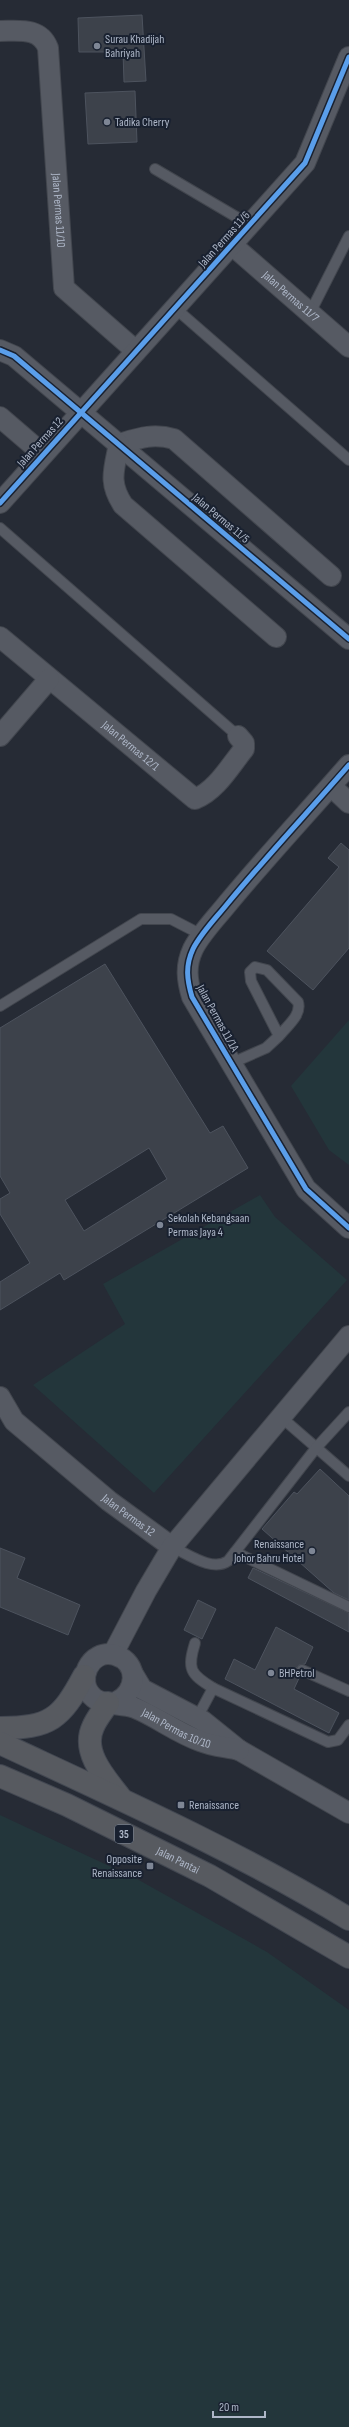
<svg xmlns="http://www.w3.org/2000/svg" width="349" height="2427" font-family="'Sofia Sans Condensed',sans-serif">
<rect width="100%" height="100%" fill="#262b35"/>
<g fill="#23363b">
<polygon points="349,1020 349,1165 329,1150 291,1086"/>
<polygon points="260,1195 275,1217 347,1280 154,1493 33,1385 125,1324 103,1284"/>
<polygon points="0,1815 137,1879 267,1952 349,2010 349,2427 0,2427"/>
</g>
<g fill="#3d424b" stroke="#4d535e" fill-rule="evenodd">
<polygon points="142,15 146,81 124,82 123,52 79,52 78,18"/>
<polygon points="135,91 137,142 88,144 85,93"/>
<polygon points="341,843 349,850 349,948 313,990 267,951 339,867 328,858"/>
<path d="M105 964 210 1133 223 1126 248 1168 64 1280 60 1273 0 1310V1282L30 1263 0 1214V1199L10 1193 0 1176V1028ZM149 1148 167 1179 84 1231 65 1200Z"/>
<polygon points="320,1469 349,1496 349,1600 334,1593 262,1529 294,1492 297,1494"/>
<polygon points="0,1548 25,1558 17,1578 80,1605 68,1635 0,1607"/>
<polygon points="253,1568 349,1613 349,1632 248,1578"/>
<polygon points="198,1600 216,1609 202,1639 184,1630"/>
<polygon points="276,1627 313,1647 305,1664 299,1665 296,1668 297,1673 300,1676 294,1689 339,1713 329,1733 225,1679 234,1659 255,1670"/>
</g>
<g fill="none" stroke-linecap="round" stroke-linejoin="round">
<g stroke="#42464e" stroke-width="12">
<g id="service">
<polyline points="155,169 250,225"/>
<polyline points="175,308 349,460"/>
<polyline points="310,313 349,236"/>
<polyline points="0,528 238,736"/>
<polyline points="0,1006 141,919 171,919 202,935"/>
<path d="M232 1063 266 1048 279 1036 251 981 250 972 255 967 267 970 298 1002C302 1015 287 1026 279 1036"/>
<polyline points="281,1417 349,1476"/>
<path d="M172 1547C188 1554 212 1572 228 1561L316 1448 349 1412"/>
<polyline points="235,1552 349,1607"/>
<path d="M195 1643C187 1669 190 1674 213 1688"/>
<polyline points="302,1670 349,1691"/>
<polyline points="197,1718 213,1688 328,1742 338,1740 349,1725"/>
</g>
</g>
<g stroke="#42464e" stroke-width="22">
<g id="minor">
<path id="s1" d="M0 31C19 31 40 27 48 48L64 288 136 351"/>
<path id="s2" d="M232 245 349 347"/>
<polyline points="0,350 14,356 349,639"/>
<polyline points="0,417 43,454"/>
<path d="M119 444C139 438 153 433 174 439L331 576"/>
<path d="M119 444C114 470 108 482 123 505L276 637"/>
<polyline points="0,503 305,163 349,57"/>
<path id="s3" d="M0 637 195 799C216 791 230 766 244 749V743L238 736"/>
<polyline points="0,736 49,679"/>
<path d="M349 765C309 811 267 856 228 903 216 918 201 933 193 949 185 966 187 980 192 997L306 1189 349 1228"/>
<polyline points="331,786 349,803"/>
<path id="s4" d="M0 1397 14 1421 109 1501 172 1547"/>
<polyline points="113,1654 146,1591 172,1547 349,1336"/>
<polyline points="133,1674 142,1689 203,1721 239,1750 349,1813"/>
<path id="s5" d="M116 1702C137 1693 140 1663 115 1655 90 1648 74 1682 94 1698 104 1706 122 1703 135 1708 157 1717 177 1733 200 1741 212 1746 226 1747 239 1750"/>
</g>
</g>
<g stroke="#424751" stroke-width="24">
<g id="trunk">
<path d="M108 1703C103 1711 96 1719 93 1727 81 1752 106 1779 120 1797"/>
<path d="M0 1728C50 1728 61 1719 84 1676"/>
<path d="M0 1743C118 1798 237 1851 349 1919"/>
<path id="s6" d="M0 1776 67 1805 210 1876 349 1957"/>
</g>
</g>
<use href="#service" stroke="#565a63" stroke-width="10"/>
<use href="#minor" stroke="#565a63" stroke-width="20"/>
<use href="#trunk" stroke="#575a60" stroke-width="22"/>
<g stroke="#192130" stroke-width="8">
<g id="cycleway">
<polyline points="0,350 14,356 349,639"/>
<polyline points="0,503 305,163 349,57"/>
<path d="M349 765C309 811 267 856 228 903 216 918 201 933 193 949 185 966 187 980 192 997L306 1189 349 1228"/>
</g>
</g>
<use href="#cycleway" stroke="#5a9eea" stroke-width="5"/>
</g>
<g fill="#7e8695" stroke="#192130" stroke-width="1.5">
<circle cx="97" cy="46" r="4"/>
<circle cx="107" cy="122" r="4"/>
<circle cx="160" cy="1225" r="4"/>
<circle cx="312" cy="1551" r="4"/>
<circle cx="271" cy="1673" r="4"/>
<rect x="177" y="1801" width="8" height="8" rx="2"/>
<rect x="146" y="1862" width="8" height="8" rx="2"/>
</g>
<g text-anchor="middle" stroke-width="4" stroke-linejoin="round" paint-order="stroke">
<rect fill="#192130" stroke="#818a9a" stroke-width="1" x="115" y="1825" width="18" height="18" rx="3"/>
<g font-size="11" font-weight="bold" fill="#aeb7c8">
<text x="124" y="1838">35</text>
</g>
<g font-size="12" fill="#aeb7c8" stroke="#192130" text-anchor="start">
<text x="105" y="43">Surau Khadijah<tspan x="105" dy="14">Bahriyah</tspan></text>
<text x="115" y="126">Tadika Cherry</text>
<text x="168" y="1222">Sekolah Kebangsaan<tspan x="168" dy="14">Permas Jaya 4</tspan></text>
<text x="304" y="1548" text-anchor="end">Renaissance<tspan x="304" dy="14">Johor Bahru Hotel</tspan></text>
<text x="279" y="1677">BHPetrol</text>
<text x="189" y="1809">Renaissance</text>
<text x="142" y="1863" text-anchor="end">Opposite<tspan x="142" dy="14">Renaissance</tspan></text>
</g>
<g font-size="12" fill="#aeb7c8" stroke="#192130">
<text dy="4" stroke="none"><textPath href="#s1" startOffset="218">Jalan Permas 11/10</textPath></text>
<text transform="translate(224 239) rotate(-48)" y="4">Jalan Permas 11/6</text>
<text dy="4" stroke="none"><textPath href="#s2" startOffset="78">Jalan Permas 11/7</textPath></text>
<text transform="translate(40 442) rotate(-48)" y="4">Jalan Permas 12</text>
<text transform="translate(221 518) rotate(40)" y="4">Jalan Permas 11/5</text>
<text dy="4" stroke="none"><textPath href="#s3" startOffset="170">Jalan Permas 12/1</textPath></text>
<text transform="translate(218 1018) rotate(61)" y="4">Jalan Permas 11/1A</text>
<text dy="4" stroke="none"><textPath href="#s4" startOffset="176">Jalan Permas 12</textPath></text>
<text dy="4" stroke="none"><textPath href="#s5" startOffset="217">Jalan Permas 10/10</textPath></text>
<text dy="4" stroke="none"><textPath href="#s6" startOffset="197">Jalan Pantai</textPath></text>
</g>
</g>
<path d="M213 2411v6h52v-6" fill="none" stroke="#aeb7c8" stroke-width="2"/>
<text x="219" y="2411" font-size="12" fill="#aeb7c8" stroke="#192130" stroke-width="3" paint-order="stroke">20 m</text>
</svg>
